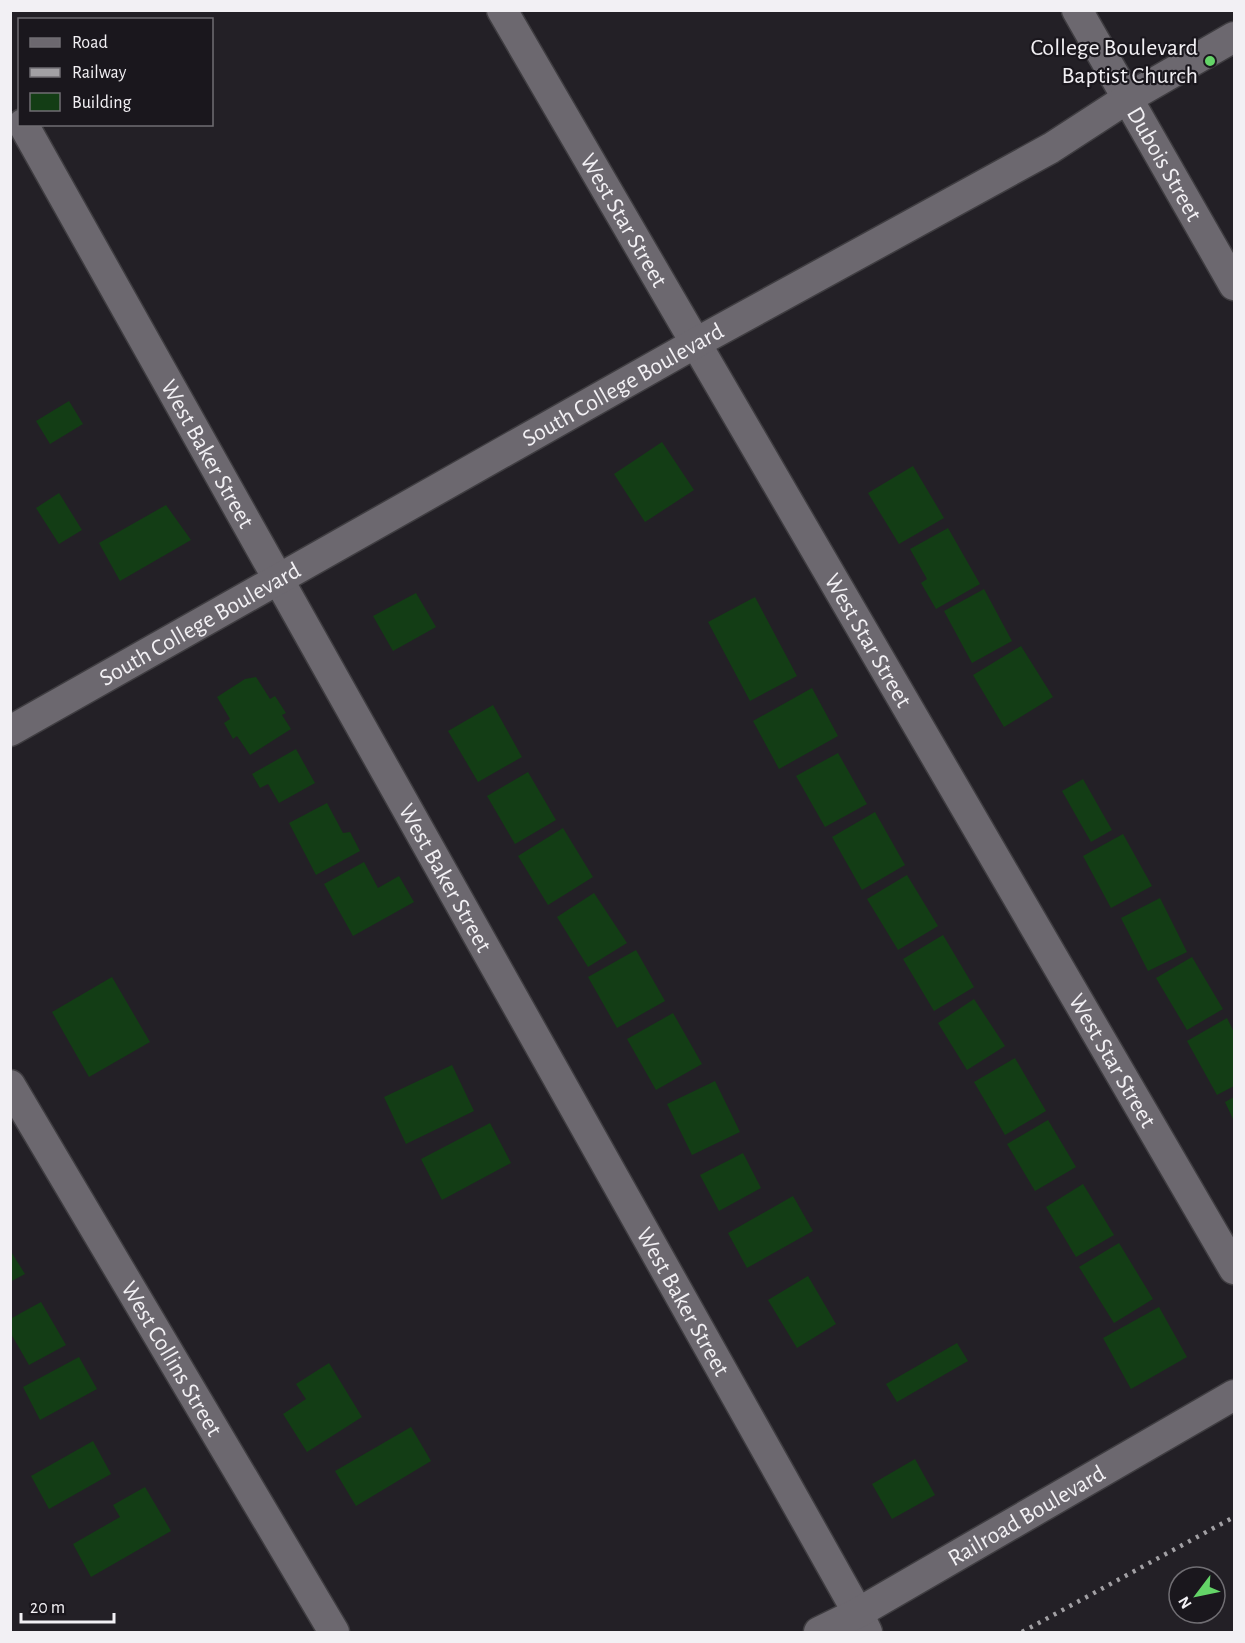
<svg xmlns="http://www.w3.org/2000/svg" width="1245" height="1643" font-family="'Alegreya Sans',sans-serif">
<rect width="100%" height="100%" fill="#232026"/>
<g fill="#133d15">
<polygon points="69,401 83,424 50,444 36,421"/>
<polygon points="662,442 694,490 645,522 614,474"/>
<polygon points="913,466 944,518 899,544 868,493"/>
<polygon points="59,493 82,530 59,544 36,508"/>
<polygon points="166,505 191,540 120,581 99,543"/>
<polygon points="948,528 980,584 936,609 921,583 927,579 910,549"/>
<polygon points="984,589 1012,641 972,663 944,611"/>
<polygon points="416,593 436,627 393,651 373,616"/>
<polygon points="755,597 797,676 750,701 708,622"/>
<polygon points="1021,646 1053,697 1004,727 973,675"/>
<polygon points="256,677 270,699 275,696 286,713 282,715 291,729 250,755 237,736 233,739 224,723 230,719 217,697 245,679"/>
<polygon points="812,688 838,736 779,769 753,721"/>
<polygon points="493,705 522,757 478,782 448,731"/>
<polygon points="296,749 315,783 279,803 268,784 260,788 252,774"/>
<polygon points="838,753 867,804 825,827 796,776"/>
<polygon points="528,772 556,820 515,844 487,796"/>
<polygon points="1083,779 1112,830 1091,842 1062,791"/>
<polygon points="327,803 343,833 350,832 360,851 316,875 289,823"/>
<polygon points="875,812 905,865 862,890 832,837"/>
<polygon points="563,828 593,877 548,905 518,856"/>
<polygon points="1123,834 1152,886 1111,908 1083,856"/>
<polygon points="364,862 378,888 399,876 414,902 353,936 324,884"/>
<polygon points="907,875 938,926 898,950 867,899"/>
<polygon points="594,893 627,943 588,967 557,917"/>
<polygon points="1160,898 1187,952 1148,971 1121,918"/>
<polygon points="943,935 974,987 934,1011 903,959"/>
<polygon points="636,950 665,1001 617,1028 588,977"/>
<polygon points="1192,957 1223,1009 1187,1030 1156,978"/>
<polygon points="112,977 150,1042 89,1077 52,1012"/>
<polygon points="974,999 1005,1046 967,1070 938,1023"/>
<polygon points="673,1013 702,1064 656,1090 627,1039"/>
<polygon points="1227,1018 1234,1032 1234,1086 1217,1095 1187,1041"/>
<polygon points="1015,1058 1046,1111 1005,1135 974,1082"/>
<polygon points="452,1065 474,1111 406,1144 384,1097"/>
<polygon points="715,1081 740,1132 692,1155 667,1104"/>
<polygon points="1234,1097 1234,1121 1225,1102"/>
<polygon points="1048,1120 1076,1167 1035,1191 1007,1144"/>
<polygon points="490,1123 511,1163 442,1200 421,1159"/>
<polygon points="743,1153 761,1188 719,1211 700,1175"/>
<polygon points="1083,1184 1114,1235 1076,1257 1046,1207"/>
<polygon points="793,1196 813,1231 747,1268 728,1233"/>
<polygon points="1119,1243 1153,1299 1114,1323 1079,1267"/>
<polygon points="10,1250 25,1274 10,1282"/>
<polygon points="808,1276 836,1324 797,1348 768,1300"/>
<polygon points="41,1302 66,1345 29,1365 10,1332 10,1319"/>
<polygon points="1159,1307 1187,1357 1131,1389 1103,1338"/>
<polygon points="957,1343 968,1361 897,1402 886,1384"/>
<polygon points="79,1357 97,1389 40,1420 23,1387"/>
<polygon points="329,1363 362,1417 307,1452 283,1414 306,1399 296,1384"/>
<polygon points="411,1427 431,1461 356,1506 335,1471"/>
<polygon points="93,1441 111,1474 49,1509 31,1476"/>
<polygon points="915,1459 935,1495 892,1519 872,1484"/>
<polygon points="145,1487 171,1531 91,1577 73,1544 120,1517 113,1505"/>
</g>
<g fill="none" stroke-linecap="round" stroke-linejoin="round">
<g stroke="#3f3d41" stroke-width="33">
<g id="minor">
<path id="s1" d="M502 10 1234 1269"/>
<path id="s2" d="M1077 10 1234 285"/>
<path id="s3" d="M23 124 858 1613 867 1632"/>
<path id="s4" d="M10 731 694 344 1051 148 1128 98 1234 37"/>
<path id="s5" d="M10 1085 334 1632"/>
<path id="s6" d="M819 1632 858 1613 1234 1395"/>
</g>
</g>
<use href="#minor" stroke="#6c686f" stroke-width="30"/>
<polyline stroke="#a2a0a4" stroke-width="4.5" stroke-dasharray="3 6" stroke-linecap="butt" points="1022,1632 1234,1517"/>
</g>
<circle fill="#64d468" stroke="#1a171d" stroke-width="2" cx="1210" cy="61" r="6"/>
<g text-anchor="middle" stroke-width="4.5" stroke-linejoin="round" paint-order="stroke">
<g font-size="24" fill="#f2f0f4" stroke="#1a171d" text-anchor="end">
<text x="1198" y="55">College Boulevard<tspan x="1198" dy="28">Baptist Church</tspan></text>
</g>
<g font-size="24" fill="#f2f0f4" stroke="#1a171d">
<text dy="8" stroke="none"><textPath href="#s2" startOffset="177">Dubois Street</textPath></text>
<text dy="8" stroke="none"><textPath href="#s1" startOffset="243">West Star Street</textPath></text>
<text dy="8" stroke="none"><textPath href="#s4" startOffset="704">South College Boulevard</textPath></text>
<text dy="8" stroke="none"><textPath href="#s3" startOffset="378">West Baker Street</textPath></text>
<text dy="8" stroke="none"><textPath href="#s4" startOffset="218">South College Boulevard</textPath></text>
<text dy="8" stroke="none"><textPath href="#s1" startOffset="729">West Star Street</textPath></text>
<text dy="8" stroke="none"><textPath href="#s3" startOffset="864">West Baker Street</textPath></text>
<text dy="8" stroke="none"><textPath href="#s1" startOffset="1215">West Star Street</textPath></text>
<text dy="8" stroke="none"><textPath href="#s3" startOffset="1350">West Baker Street</textPath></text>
<text dy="8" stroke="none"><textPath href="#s5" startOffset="318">West Collins Street</textPath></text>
<text dy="8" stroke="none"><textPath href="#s6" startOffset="238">Railroad Boulevard</textPath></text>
</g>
</g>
<rect width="1245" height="1643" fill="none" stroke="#f2f0f4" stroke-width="24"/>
<rect x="18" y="18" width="195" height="108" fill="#1a171d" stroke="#706e73" stroke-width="1.5"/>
<rect x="30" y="38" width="30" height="9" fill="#6c686f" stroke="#706e73" stroke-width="1.5"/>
<text x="72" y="48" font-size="18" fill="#f2f0f4">Road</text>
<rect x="30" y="68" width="30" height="9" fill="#a2a0a4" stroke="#706e73" stroke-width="1.5"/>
<text x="72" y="78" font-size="18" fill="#f2f0f4">Railway</text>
<rect x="30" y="93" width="30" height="18" fill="#133d15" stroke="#706e73" stroke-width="1.5"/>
<text x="72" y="108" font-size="18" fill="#f2f0f4">Building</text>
<g transform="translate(1197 1595) rotate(238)"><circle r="28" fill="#1a171d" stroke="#706e73" stroke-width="1.5"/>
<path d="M0-4.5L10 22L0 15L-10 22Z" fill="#64d468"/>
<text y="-9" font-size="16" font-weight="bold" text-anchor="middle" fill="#f2f0f4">N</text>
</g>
<path d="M21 1613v9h93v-9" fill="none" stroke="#f2f0f4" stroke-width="3"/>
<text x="30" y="1613" font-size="18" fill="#f2f0f4" stroke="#1a171d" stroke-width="4.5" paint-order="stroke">20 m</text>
</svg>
